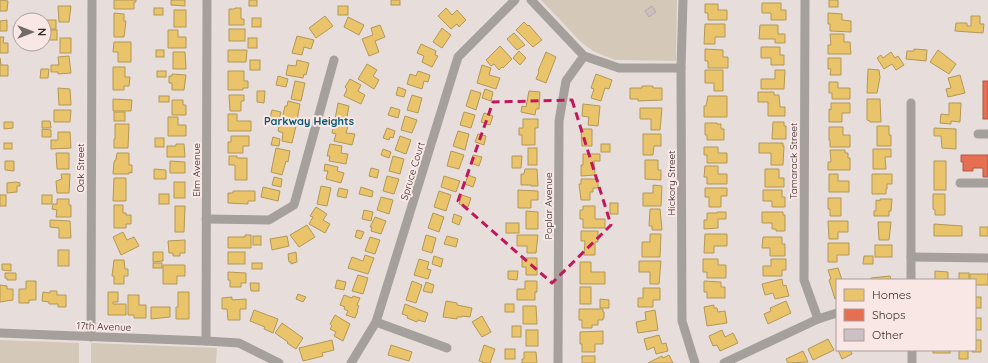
<svg xmlns="http://www.w3.org/2000/svg" width="988" height="363" font-family="Quicksand,sans-serif">
<rect width="100%" height="100%" fill="#e7dedc"/>
<g fill="#d4c9b8">
<polygon points="541,0 677,0 676,61 615,60 593,51 582,43"/>
<polygon points="0,340 79,343 79,363 0,363"/>
<polygon points="91,343 217,348 216,363 91,363"/>
</g>
<g fill="#e9c46a" stroke="#b29757">
<polygon points="0,0 8,1 7,11 0,11"/>
<polygon points="114,0 136,0 136,2 134,2 134,9 114,9"/>
<polygon points="171,0 185,0 185,6 171,5"/>
<rect x="249" y="0" width="8" height="6"/>
<rect x="391" y="0" width="9" height="5"/>
<rect x="829" y="0" width="9" height="7"/>
<polygon points="762,3 781,3 781,10 786,10 786,20 771,20 771,13 762,13"/>
<polygon points="705,4 718,4 718,10 727,10 727,20 708,20 708,13 705,13"/>
<polygon points="58,6 71,6 69,22 59,22"/>
<rect x="338" y="6" width="10" height="9"/>
<rect x="154" y="8" width="9" height="7"/>
<polygon points="235,8 241,8 241,19 244,19 244,25 229,25 229,9 234,9"/>
<polygon points="446,8 452,15 457,10 466,20 459,27 457,24 451,29 438,16"/>
<rect x="174" y="10" width="12" height="17"/>
<polygon points="114,13 124,14 124,21 126,21 124,37 114,37"/>
<polygon points="828,13 842,14 842,20 851,21 851,32 830,31 830,24 828,24"/>
<polygon points="325,16 333,26 316,38 309,28"/>
<polygon points="971,16 980,16 980,24 984,24 983,33 955,31 956,23 967,23 967,26 971,26"/>
<polygon points="348,17 364,25 359,35 344,27"/>
<rect x="252" y="18" width="9" height="9"/>
<polygon points="7,20 7,31 0,31 0,21"/>
<rect x="46" y="20" width="10" height="9"/>
<polygon points="524,22 528,26 529,25 542,40 533,47 516,30"/>
<polygon points="705,24 725,24 725,37 715,37 715,44 704,44"/>
<polygon points="380,25 385,37 375,41 379,52 369,56 362,39 373,35 371,28"/>
<polygon points="760,25 778,25 778,34 785,34 785,43 775,43 775,39 759,39"/>
<polygon points="442,28 451,35 442,48 433,42"/>
<rect x="229" y="29" width="16" height="12"/>
<rect x="49" y="30" width="8" height="10"/>
<polygon points="168,30 178,30 178,37 186,37 186,48 168,48"/>
<polygon points="514,33 525,45 517,50 507,39"/>
<polygon points="830,34 844,34 844,42 850,42 851,54 828,54 828,45 831,45"/>
<polygon points="297,36 314,40 311,49 304,47 302,55 292,53"/>
<polygon points="0,37 4,37 3,43 8,43 8,53 0,53"/>
<rect x="60" y="38" width="11" height="15"/>
<rect x="248" y="38" width="9" height="10"/>
<polygon points="114,42 131,42 131,62 118,62 118,52 113,52"/>
<polygon points="421,44 436,51 435,55 438,56 432,67 422,62 424,56 417,53"/>
<polygon points="500,46 512,59 503,68 502,67 499,70 494,64 491,66 486,60"/>
<polygon points="761,47 780,47 780,55 784,55 784,65 771,65 771,58 761,58"/>
<polygon points="705,49 723,50 723,57 728,57 728,68 708,68 708,61 705,61"/>
<polygon points="914,49 927,50 926,61 906,59 907,51 914,51"/>
<rect x="156" y="50" width="8" height="7"/>
<polygon points="228,50 247,50 246,62 228,62"/>
<polygon points="938,50 956,64 949,74 930,62"/>
<polygon points="519,51 526,58 520,65 513,58"/>
<polygon points="173,52 185,52 186,69 173,69"/>
<polygon points="546,52 556,57 546,83 536,79 539,72 538,71"/>
<polygon points="891,52 895,58 898,56 904,65 896,70 892,64 884,69 877,58 881,55 883,58"/>
<polygon points="69,56 71,73 58,74 58,72 51,72 51,65 59,65 58,57"/>
<polygon points="0,58 1,65 8,65 8,76 0,76"/>
<polygon points="828,58 841,58 841,75 830,75 831,69 828,69"/>
<rect x="250" y="60" width="10" height="10"/>
<polygon points="297,60 309,63 306,75 304,74 303,78 286,75 288,65 296,66"/>
<polygon points="367,64 377,70 373,76 379,80 374,89 358,79"/>
<polygon points="482,65 491,68 489,75 500,78 496,89 477,83"/>
<polygon points="113,67 125,67 125,77 130,77 129,86 124,86 124,90 113,90"/>
<polygon points="41,69 49,69 48,78 40,78"/>
<polygon points="868,69 879,70 880,77 877,93 867,93"/>
<polygon points="705,70 723,70 723,91 714,91 714,83 705,83"/>
<polygon points="775,70 785,70 784,89 761,89 761,79 775,79"/>
<rect x="157" y="71" width="9" height="6"/>
<polygon points="228,71 244,71 244,81 248,81 248,88 243,88 243,90 228,90"/>
<polygon points="418,71 430,75 428,82 424,81 422,89 407,84 410,74 416,76"/>
<polygon points="172,74 186,75 184,90 172,90 172,83 169,83 169,76 172,76"/>
<polygon points="596,74 612,80 609,89 605,88 601,101 591,98 594,89 591,88"/>
<polygon points="960,75 965,93 948,97 946,89 951,88 948,78"/>
<polygon points="278,76 288,79 286,87 276,85"/>
<polygon points="350,79 361,85 358,91 365,95 361,104 344,96 347,89 345,87"/>
<polygon points="295,81 305,83 301,101 291,99"/>
<polygon points="829,82 838,82 838,88 850,88 850,99 832,99 832,93 829,93"/>
<polygon points="642,86 653,86 653,88 662,88 662,100 638,101 638,99 630,99 630,88 642,88"/>
<polygon points="398,87 406,90 404,97 396,95"/>
<polygon points="58,88 70,89 71,105 59,105"/>
<polygon points="485,89 493,92 491,101 482,98"/>
<polygon points="471,90 481,93 476,110 466,106"/>
<polygon points="257,91 265,91 264,103 257,102"/>
<polygon points="529,91 540,92 539,109 536,109 535,115 521,112 522,106 526,107"/>
<polygon points="758,92 774,92 774,95 779,95 780,107 785,107 785,116 768,116 768,102 758,102"/>
<polygon points="229,95 244,95 244,101 241,101 241,111 230,111"/>
<polygon points="412,95 422,98 418,113 407,110"/>
<rect x="159" y="96" width="10" height="6"/>
<polygon points="708,96 727,96 727,117 704,117 704,106 706,106"/>
<polygon points="113,99 132,100 131,111 113,111"/>
<polygon points="867,99 880,99 881,122 870,122 870,121 867,120"/>
<polygon points="172,100 183,100 183,105 186,105 186,115 172,115"/>
<polygon points="288,101 300,104 297,120 284,118 285,116 283,115 285,106 287,106"/>
<polygon points="338,103 349,106 346,122 335,119"/>
<polygon points="831,103 850,103 850,113 842,113 842,122 829,122 829,109 831,110"/>
<polygon points="949,103 961,103 960,122 951,121 951,124 940,123 941,114 949,115"/>
<polygon points="583,104 600,106 598,126 588,125 589,117 582,116"/>
<polygon points="391,107 400,110 398,118 388,115"/>
<polygon points="640,108 662,108 660,130 651,130 651,119 640,119"/>
<polygon points="54,110 71,110 70,122 54,122"/>
<polygon points="272,110 281,112 279,120 270,118"/>
<rect x="114" y="112" width="11" height="9"/>
<polygon points="464,112 475,115 471,128 460,125"/>
<polygon points="484,113 493,116 490,125 481,122"/>
<polygon points="228,114 237,114 237,121 251,121 251,131 228,131"/>
<polygon points="405,116 417,120 412,133 401,130"/>
<polygon points="168,117 178,117 178,125 186,125 186,136 168,136"/>
<polygon points="523,119 538,119 538,128 535,128 535,145 522,145 522,135 519,135 519,128 523,128"/>
<polygon points="42,121 50,121 51,128 42,128"/>
<polygon points="4,122 13,122 13,128 4,129"/>
<polygon points="280,122 296,126 292,143 282,141 283,133 278,131"/>
<polygon points="773,122 784,122 784,126 786,126 786,139 772,139"/>
<polygon points="334,123 348,126 346,133 355,134 352,145 334,141 336,134 332,133"/>
<polygon points="705,123 717,123 717,124 721,124 721,129 724,129 724,140 707,140 707,135 705,135"/>
<polygon points="115,124 129,124 128,148 114,148 114,139 115,139"/>
<polygon points="877,126 889,126 889,135 891,135 891,146 877,146"/>
<polygon points="829,127 843,127 843,135 850,135 850,147 830,147 830,140 829,140"/>
<polygon points="387,128 395,131 393,138 390,137 389,140 383,138"/>
<polygon points="934,128 956,129 956,149 942,148 941,136 934,136"/>
<polygon points="42,129 51,130 51,137 42,137"/>
<polygon points="581,129 592,129 592,146 582,146"/>
<polygon points="458,131 469,134 465,150 453,146"/>
<polygon points="58,132 70,132 71,148 51,149 51,140 58,140"/>
<polygon points="478,134 486,136 484,145 475,142"/>
<polygon points="643,134 661,134 661,146 654,146 653,155 643,155"/>
<polygon points="231,136 249,136 249,146 243,146 243,153 228,153 228,142 231,142"/>
<polygon points="400,136 411,140 406,154 395,150"/>
<polygon points="273,137 280,139 279,146 271,145"/>
<rect x="155" y="138" width="9" height="9"/>
<rect x="4" y="143" width="8" height="6"/>
<polygon points="759,143 783,143 783,146 784,146 783,165 771,165 771,153 759,153"/>
<polygon points="176,144 184,144 185,157 167,157 167,146 176,146"/>
<polygon points="330,144 342,146 341,153 348,154 346,164 329,161 330,156 327,156"/>
<rect x="601" y="144" width="9" height="8"/>
<polygon points="704,147 718,147 718,153 727,153 727,163 707,163 707,155 704,155"/>
<polygon points="276,148 290,151 288,162 286,161 282,175 271,172"/>
<rect x="528" y="148" width="9" height="17"/>
<polygon points="383,149 391,152 389,158 381,155"/>
<polygon points="873,149 891,149 891,157 885,157 886,169 873,169"/>
<polygon points="830,150 845,150 845,153 848,153 848,158 850,158 850,170 828,170 828,162 831,162"/>
<polygon points="451,151 464,155 459,169 447,166"/>
<polygon points="56,153 69,153 69,169 57,169"/>
<polygon points="117,153 129,153 129,165 132,165 132,173 129,172 129,174 113,174 114,162 115,160 116,160"/>
<polygon points="583,154 600,154 600,161 594,161 595,175 581,176 581,165 583,165"/>
<polygon points="473,155 482,157 479,166 471,163"/>
<polygon points="229,156 237,156 237,158 247,158 247,180 235,180 235,165 229,165"/>
<polygon points="393,156 404,159 400,174 389,171"/>
<polygon points="512,156 522,156 521,168 512,168"/>
<polygon points="645,160 658,160 658,170 661,170 661,180 645,179"/>
<polygon points="5,161 14,161 14,171 5,170"/>
<polygon points="170,161 185,162 185,173 170,173"/>
<rect x="934" y="161" width="12" height="29"/>
<polygon points="325,164 338,167 337,171 344,173 341,183 326,179 328,171 324,171"/>
<polygon points="705,166 718,166 718,174 727,174 727,184 707,184 707,177 704,177"/>
<polygon points="371,168 379,170 377,178 369,176"/>
<polygon points="154,169 166,170 166,179 154,179"/>
<polygon points="525,169 537,169 538,186 531,186 531,185 521,185 521,174 524,174"/>
<polygon points="765,169 779,169 779,178 784,178 784,187 765,187"/>
<polygon points="61,174 70,174 69,193 57,193 56,181 62,179"/>
<polygon points="829,174 838,174 838,181 849,181 849,192 829,192"/>
<polygon points="872,174 892,174 892,184 887,184 887,189 886,189 886,194 872,194"/>
<polygon points="468,175 476,178 473,187 465,184"/>
<polygon points="387,176 399,179 394,194 383,191"/>
<polygon points="444,176 460,181 456,192 441,187"/>
<polygon points="274,177 282,179 281,187 272,185"/>
<polygon points="114,178 126,178 126,201 113,201"/>
<polygon points="581,179 598,179 598,188 593,188 593,192 590,192 590,200 581,200 579,184 581,184"/>
<polygon points="16,182 20,183 20,186 17,186 17,192 7,193 7,183"/>
<rect x="174" y="182" width="11" height="16"/>
<polygon points="653,185 662,186 661,206 643,206 643,193 653,193"/>
<polygon points="321,186 331,188 327,206 317,204"/>
<polygon points="263,187 280,191 278,201 261,197"/>
<polygon points="361,187 373,191 372,197 359,194"/>
<polygon points="339,188 348,190 346,198 337,196"/>
<polygon points="705,188 727,188 727,196 721,196 721,207 709,207 709,197 705,197"/>
<polygon points="518,190 538,191 538,200 531,200 531,208 518,208"/>
<polygon points="763,190 782,190 782,197 785,197 785,207 772,207 772,201 763,201"/>
<polygon points="233,191 255,191 255,201 248,201 248,204 228,203 228,193 233,193"/>
<polygon points="439,191 451,195 446,211 434,207"/>
<rect x="159" y="194" width="10" height="10"/>
<polygon points="933,194 945,194 945,215 935,215 935,210 933,209"/>
<rect x="0" y="195" width="6" height="11"/>
<rect x="42" y="195" width="10" height="9"/>
<polygon points="462,195 471,198 468,207 459,204"/>
<polygon points="381,197 393,200 389,214 377,210"/>
<polygon points="828,198 841,198 841,216 830,216 830,209 828,209"/>
<polygon points="57,199 69,199 69,205 71,205 71,217 56,217 57,210 52,209 53,204 57,204"/>
<polygon points="880,199 892,199 891,211 889,211 889,216 874,216 874,211 876,211 876,200 880,201"/>
<rect x="610" y="203" width="8" height="11"/>
<polygon points="114,205 123,205 123,213 126,213 126,215 131,215 131,224 126,224 126,228 114,228"/>
<polygon points="175,206 185,206 184,232 175,232"/>
<polygon points="583,206 595,206 595,219 605,219 605,228 583,228 583,219 580,219 580,210 583,210"/>
<polygon points="316,207 327,214 323,220 330,224 325,233 309,224 313,217 310,216"/>
<polygon points="650,209 660,209 662,230 652,230 652,226 649,226"/>
<polygon points="364,210 373,212 371,221 362,219"/>
<polygon points="526,211 538,212 538,229 526,229"/>
<polygon points="717,212 726,212 726,219 718,219 718,228 704,229 704,220 707,220 707,213 717,213"/>
<polygon points="762,212 783,212 783,215 785,215 785,231 776,231 776,229 772,229 772,223 762,223"/>
<polygon points="433,213 444,217 439,232 428,228"/>
<polygon points="454,214 462,217 459,225 452,222"/>
<polygon points="375,217 386,221 381,234 371,231 372,227 370,227"/>
<polygon points="50,220 70,221 71,238 59,238 59,228 50,227"/>
<polygon points="828,221 848,221 848,232 838,232 838,239 829,239"/>
<polygon points="878,222 891,222 889,240 879,240"/>
<rect x="506" y="223" width="13" height="10"/>
<polygon points="934,224 962,226 962,236 934,236"/>
<polygon points="307,225 315,237 299,247 290,235"/>
<rect x="980" y="227" width="8" height="9"/>
<polygon points="357,230 364,232 361,239 355,237"/>
<polygon points="581,231 598,231 598,242 595,242 595,255 584,255 585,241 581,241"/>
<polygon points="123,232 127,240 134,237 139,246 121,255 113,237"/>
<polygon points="650,234 661,234 660,257 642,257 642,242 650,242"/>
<polygon points="705,234 727,234 727,246 714,246 714,253 704,253"/>
<polygon points="245,235 251,235 251,248 228,248 228,237 245,237"/>
<polygon points="426,235 436,238 432,253 422,250"/>
<polygon points="517,235 538,235 536,253 527,253 527,246 517,246"/>
<rect x="253" y="236" width="8" height="9"/>
<polygon points="287,236 289,246 272,250 270,239"/>
<polygon points="447,236 458,239 456,247 444,244"/>
<polygon points="370,237 380,240 375,254 365,251"/>
<polygon points="763,237 782,237 782,244 785,244 785,256 770,256 770,248 762,248"/>
<polygon points="185,240 185,253 180,253 180,256 173,256 173,253 169,253 168,241"/>
<polygon points="828,243 849,243 849,255 837,255 837,262 828,262"/>
<rect x="875" y="245" width="17" height="12"/>
<rect x="58" y="250" width="11" height="16"/>
<polygon points="153,252 163,252 163,261 153,262"/>
<rect x="228" y="252" width="17" height="12"/>
<polygon points="296,252 297,262 291,264 291,262 289,262 288,254"/>
<polygon points="365,255 374,258 368,274 348,268 352,257 363,261"/>
<polygon points="434,256 443,259 441,267 432,264"/>
<polygon points="864,256 873,256 873,264 863,264"/>
<polygon points="522,258 537,258 537,275 526,275 526,267 522,267"/>
<polygon points="419,259 429,262 427,269 431,270 428,279 414,275"/>
<polygon points="703,259 718,259 718,265 726,265 726,278 707,278 707,272 703,272"/>
<polygon points="771,259 786,259 786,270 782,270 782,276 763,276 763,266 771,266"/>
<polygon points="114,260 124,260 125,269 128,269 128,276 124,276 124,284 114,284 114,276 112,276"/>
<polygon points="639,261 661,261 659,284 650,284 650,272 639,272"/>
<polygon points="580,262 591,262 591,272 605,272 605,284 580,284"/>
<rect x="153" y="263" width="9" height="5"/>
<rect x="252" y="263" width="10" height="6"/>
<polygon points="2,264 11,264 11,271 2,270"/>
<polygon points="163,265 185,265 185,276 177,276 177,284 163,284"/>
<polygon points="838,268 842,280 837,280 837,298 835,299 829,280 831,279 828,270"/>
<polygon points="508,271 518,271 517,280 508,279"/>
<polygon points="935,271 948,272 948,280 935,280"/>
<polygon points="228,272 246,273 246,283 241,283 241,287 230,287 230,280 228,280"/>
<polygon points="5,273 16,273 16,280 7,280 7,278 5,278"/>
<rect x="959" y="273" width="10" height="7"/>
<polygon points="970,274 988,274 988,285 975,285 975,280 970,280"/>
<polygon points="358,275 368,278 363,294 352,291"/>
<polygon points="890,276 891,280 870,280 871,278"/>
<polygon points="782,279 783,286 786,285 789,296 775,299 773,293 765,295 762,284"/>
<polygon points="337,280 346,282 344,290 335,288"/>
<polygon points="26,281 36,281 36,300 29,300 29,303 19,303 19,289 26,289"/>
<polygon points="412,281 422,285 416,303 406,300"/>
<polygon points="525,281 537,281 537,292 535,292 535,300 517,300 517,289 525,289"/>
<polygon points="704,281 721,282 721,287 725,287 725,298 707,298 707,292 704,292"/>
<polygon points="426,282 434,285 432,293 423,291"/>
<polygon points="250,283 259,283 259,291 251,291"/>
<polygon points="0,285 7,286 7,289 13,289 13,300 0,302"/>
<rect x="580" y="287" width="11" height="17"/>
<polygon points="643,288 660,288 660,300 653,300 653,307 638,307 638,298 643,298"/>
<polygon points="50,291 57,291 57,295 66,295 66,307 58,307 58,304 49,304 49,302 42,301 43,292 50,293"/>
<polygon points="108,292 118,292 118,302 113,302 113,304 126,304 126,315 108,315"/>
<polygon points="178,292 189,292 189,319 176,319 176,307 178,307"/>
<polygon points="298,294 306,297 303,302 296,299"/>
<polygon points="128,295 139,295 139,305 146,305 146,318 134,318 134,315 128,315"/>
<polygon points="344,295 352,298 353,296 360,298 357,305 359,306 357,311 358,311 355,318 346,315 348,311 344,309 345,307 340,305"/>
<polygon points="232,297 232,300 246,299 246,309 240,309 240,320 228,320 227,309 222,309 222,298"/>
<rect x="975" y="297" width="6" height="11"/>
<polygon points="600,299 609,300 609,308 600,308"/>
<polygon points="446,301 457,303 457,305 472,308 470,317 462,316 462,317 457,317 457,319 443,317"/>
<polygon points="786,301 791,313 768,324 764,314 771,311 770,308"/>
<polygon points="405,304 428,313 425,322 418,320 417,322 407,318 408,316 402,314"/>
<rect x="505" y="304" width="9" height="8"/>
<polygon points="714,305 714,308 717,308 718,312 725,311 727,323 707,326 704,307"/>
<polygon points="523,306 536,306 537,324 523,324"/>
<polygon points="151,307 170,307 170,317 151,319"/>
<polygon points="579,309 603,309 603,312 604,312 604,318 603,318 603,320 598,320 598,325 592,325 592,328 582,328 582,320 579,320"/>
<polygon points="254,310 278,319 273,333 264,329 265,327 250,321"/>
<polygon points="655,310 658,330 638,333 636,322 646,320 645,312"/>
<polygon points="335,315 350,324 343,341 334,336 336,332 330,329 332,326 330,324"/>
<polygon points="482,316 491,332 482,337 472,322"/>
<rect x="975" y="318" width="6" height="12"/>
<polygon points="282,323 303,338 296,349 287,343 288,342 275,333"/>
<rect x="512" y="326" width="9" height="11"/>
<rect x="526" y="330" width="12" height="16"/>
<polygon points="722,330 725,337 733,333 738,343 720,351 717,345 713,346 709,336"/>
<polygon points="603,331 603,344 595,344 595,352 582,352 582,344 580,344 580,332"/>
<polygon points="659,335 662,344 666,343 668,351 656,354 654,347 647,350 644,339"/>
<polygon points="828,339 834,350 813,360 808,349"/>
<polygon points="332,340 334,350 322,353 323,356 303,361 299,348"/>
<polygon points="975,340 981,340 981,352 972,352 972,350 975,350"/>
<polygon points="391,345 412,352 409,361 388,355"/>
<polygon points="484,345 495,349 490,363 482,363 483,362 479,361"/>
<rect x="505" y="349" width="10" height="10"/>
<polygon points="838,350 850,350 852,354 842,359"/>
<rect x="933" y="350" width="17" height="3"/>
<rect x="959" y="350" width="9" height="9"/>
<polygon points="803,351 808,362 788,363 786,359"/>
<polygon points="524,352 536,352 537,363 522,363 522,359 524,359"/>
<polygon points="669,355 673,363 648,363 662,356 663,358"/>
<rect x="582" y="356" width="13" height="7"/>
</g>
<g fill="#e76f51" stroke="#b15b46">
<rect x="983" y="81" width="5" height="38"/>
<polygon points="961,155 988,155 988,177 983,177 983,168 973,168 973,171 963,171 963,162 961,162"/>
</g>
<polygon fill="#ccc0c2" stroke="#b0a9a9" points="652,6 656,12 649,17 645,11"/>
<g fill="none" stroke-linecap="round" stroke-linejoin="round">
<g stroke="#a6a09d" stroke-width="9">
<polyline points="531,0 584,56 619,68 681,68"/>
<polyline points="683,0 681,68 682,321 695,363"/>
<polyline points="805,0 804,280 818,319"/>
<polyline points="911,103 911,280"/>
<polyline points="978,134 988,134"/>
<polyline points="960,183 988,183"/>
<polyline points="206,219 269,220 294,205 334,60"/>
<polyline points="911,257 988,258"/>
<polyline points="376,322 447,348"/>
<polyline points="0,333 206,341 239,343 279,363"/>
<polyline points="91,337 92,0"/>
<polyline points="206,341 207,0"/>
<polyline points="912,350 912,363"/>
<polyline points="351,363 376,322 458,57 515,0"/>
<polyline points="558,363 559,121 566,81 584,56"/>
<polyline points="724,363 818,319 837,313"/>
</g>
</g>
<path fill="none" stroke="#c2185b" stroke-width="3" stroke-dasharray="8 5" stroke-linejoin="round" d="M572 100 611 225 552 283 458 201 493 102Z"/>
<g text-anchor="middle" stroke-width="4" stroke-linejoin="round" paint-order="stroke">
<g font-size="10" fill="#332d2c" stroke="#f9e7e5">
<text transform="translate(793 161) rotate(-90)" y="4">Tamarack Street</text>
<text transform="translate(80 168) rotate(-90)" y="4">Oak Street</text>
<text transform="translate(196 170) rotate(-90)" y="4">Elm Avenue</text>
<text transform="translate(412 171) rotate(-73)" y="4">Spruce Court</text>
<text transform="translate(671 183) rotate(-90)" y="4">Hickory Street</text>
<text transform="translate(548 206) rotate(-90)" y="4">Poplar Avenue</text>
<text transform="translate(104 326) rotate(2)" y="4">17th Avenue</text>
</g>
<g font-size="11" font-weight="bold" fill="#085771" stroke="#f9e7e5">
<text x="309" y="125">Parkway Heights</text>
</g>
</g>
<rect x="836" y="279" width="140" height="72" fill="#f9e7e5" stroke="#aa9d9b"/>
<rect x="844" y="289" width="20" height="12" fill="#e9c46a" stroke="#aa9d9b"/>
<text x="872" y="299" font-size="12" fill="#332d2c">Homes</text>
<rect x="844" y="309" width="20" height="12" fill="#e76f51" stroke="#aa9d9b"/>
<text x="872" y="319" font-size="12" fill="#332d2c">Shops</text>
<rect x="844" y="329" width="20" height="12" fill="#ccc0c2" stroke="#aa9d9b"/>
<text x="872" y="339" font-size="12" fill="#332d2c">Other</text>
<g transform="translate(32 32) rotate(90)"><circle r="19" fill="#f9e7e5" stroke="#aa9d9b"/>
<path d="M0-3L7 15L0 10L-7 15Z" fill="#726b6a"/>
<text y="-6" font-size="11" font-weight="bold" text-anchor="middle" fill="#332d2c">N</text>
</g>
</svg>
